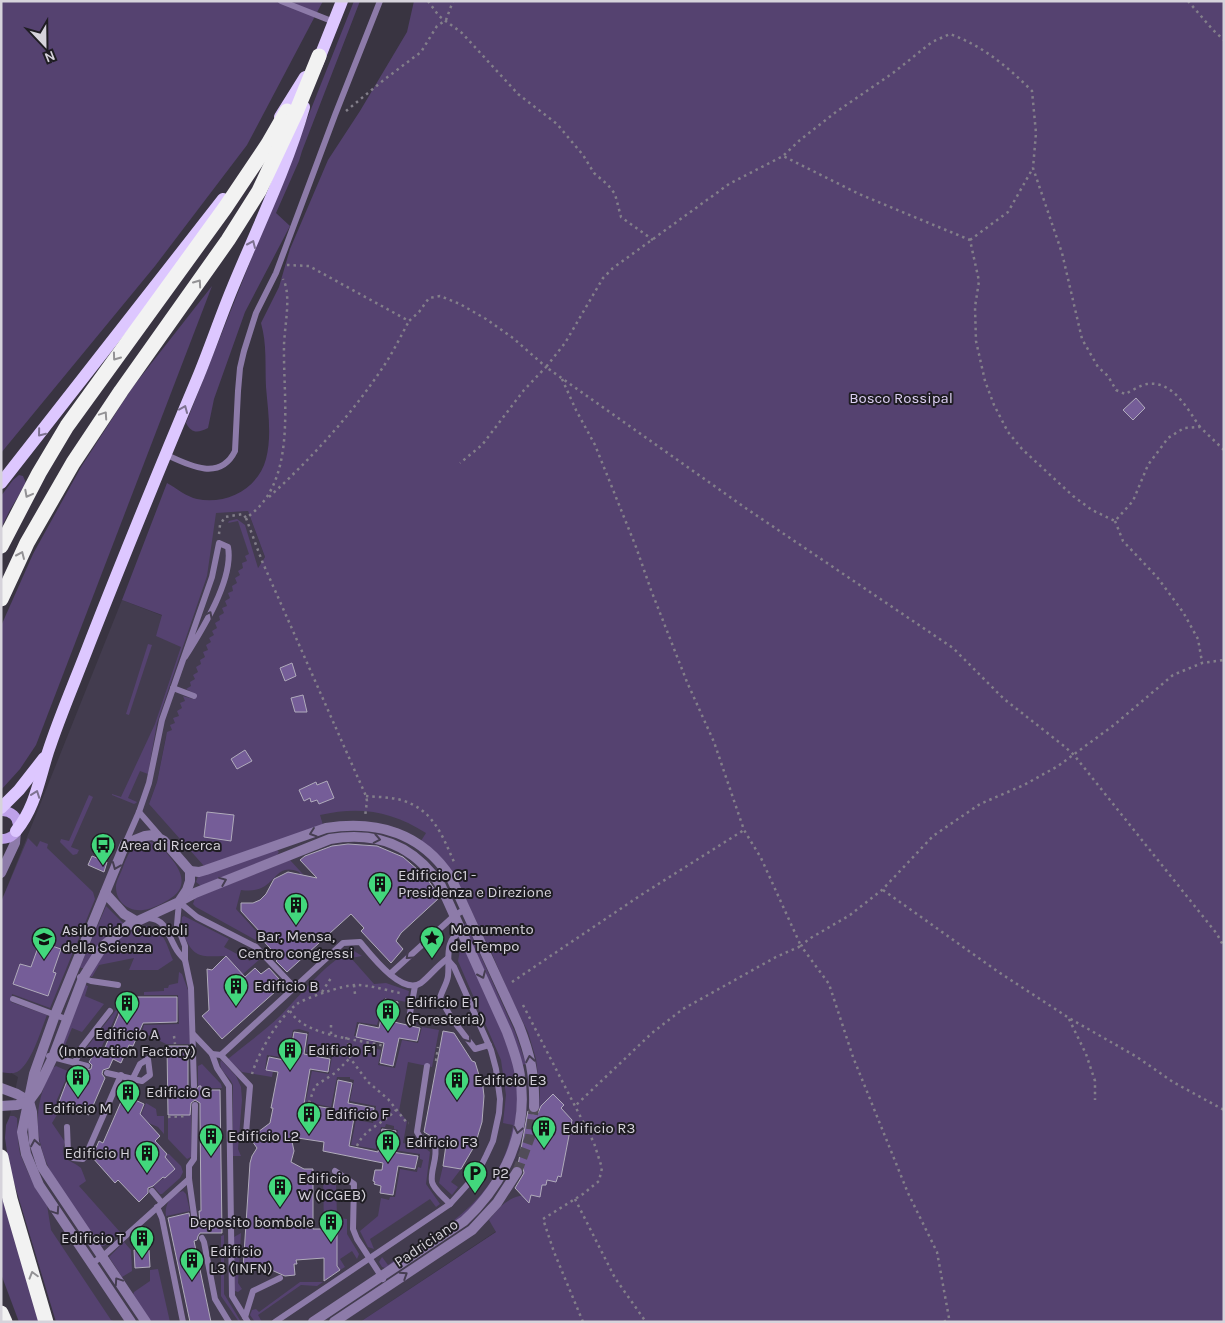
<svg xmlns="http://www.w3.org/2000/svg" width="1225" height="1323" font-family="Karla,sans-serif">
<rect width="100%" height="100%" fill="#393441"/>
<polygon fill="#433c4f" points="248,511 265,557 258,568 177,731 166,736 157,782 149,804 301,821 353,801 426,824 458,883 586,1140 579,1176 360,1322 107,1322 49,1231 5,1138 18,1077 1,1067 1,902 122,600 163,616 216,512"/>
<g fill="#554270">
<polygon points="1,1 323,1 247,145 155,266 1,453"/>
<path d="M354 1H360L302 151 299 161 276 213 290 226 245 312 214 399 208 428C198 433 192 434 186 423Z"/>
<path d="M414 1H1224V1322H360L496 1232 489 1220C504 1201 515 1192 540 1196L542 1185H546L547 1180 556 1181 558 1176 561 1177 572 1120 561 1108 564 1105 553 1094 544 1103 546 1109 539 1108 540 1091 536 1059 528 1032 510 996 493 956 458 883 421 841 426 833C391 811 360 806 320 815L323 825 204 866 149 804 157 782 167 732 172 730 170 725 175 723 173 718 179 716 177 711 182 708 180 703 185 701 183 696 193 699 195 694 186 689 191 686 190 682 195 679 193 675 198 672 196 667 201 664 200 660 205 657 203 652 208 650 206 645 211 642 209 638 214 635 212 631 217 628 215 623 220 620 219 616 224 613 222 608 227 606 225 601 230 598 228 593 233 591 232 586 237 583 235 578 240 575 238 571 243 568 242 563 247 561 245 556 249 554 238 521 228 523 229 521 237 519 245 525 258 568 265 557 248 511 216 513 207 576 157 723 148 774 140 771 128 798 137 802 136 803 134 804 112 795V794L121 797 155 724 181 647 156 636 162 615 122 600 167 483C176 488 187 497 197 499 226 505 258 489 266 459 272 436 268 411 266 387 265 365 267 344 261 323L279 287 290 249 328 160 360 111 407 32Z"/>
<polygon points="212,286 36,745 20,769 1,790 1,626 33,554 81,467 132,388"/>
<polygon points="19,475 23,476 26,483 10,510 1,528 1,496 13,480"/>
<polygon points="148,644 152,645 129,715 126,714"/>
<polygon points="89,795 93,797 71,847 79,850 77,854 73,855 60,842 61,839 69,841"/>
<path d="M28 838 37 847 40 841 48 844 47 848 93 892 95 899 50 1008 12 994 11 1002 47 1015C41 1030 31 1065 17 1072 12 1074 6 1073 1 1072V902Z"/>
<path d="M147 841C151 842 155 843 159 845 163 847 166 852 169 856 180 868 190 886 171 898 164 903 152 909 143 910 128 912 115 901 116 885 117 879 121 873 123 867 128 854 132 844 147 841Z"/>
<polygon points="277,850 279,852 277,855 201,886 196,882 198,876"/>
<path d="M290 860 311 883 302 878 299 872C280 864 278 877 265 886 257 891 249 891 241 890L236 909 256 931V936L263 944 196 907 193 904 195 898Z"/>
<polygon points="106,906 124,924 97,948 84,968 81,968 80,967"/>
<path d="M184 916 229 939 224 947 250 961 255 953 260 959 217 997 226 956C205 956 194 960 185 937 183 930 181 925 182 917Z"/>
<polygon points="466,923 515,1032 526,1064 522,1065 464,925"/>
<path d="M144 926C163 925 167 946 173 960L158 970H129L134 958 99 965 92 977 89 976 102 953 129 930 132 932Z"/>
<path d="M461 945H463C481 985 503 1025 514 1068 526 1118 504 1183 464 1216 457 1221 449 1226 442 1231 428 1240 399 1263 385 1268L382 1267 379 1262 382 1257 388 1265C446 1227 500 1200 513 1125L503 1123 506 1095 501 1060 458 961Z"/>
<path d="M354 951 362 956 351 958 374 984 386 983 409 991 407 1002 384 998 377 1025 357 1022 354 1036 376 1041 374 1048 381 1050 378 1065 395 1068 402 1040 418 1043 422 1027 439 1030 432 1067 408 1062 399 1111 407 1121 403 1143 425 1148 430 1152 426 1184 440 1204 436 1207 430 1199 370 1239 374 1249 368 1247 360 1231 378 1216 381 1198 389 1200 390 1197H395L400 1169 417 1172 418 1167 421 1168 423 1160 420 1159V1154L394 1150 398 1130 394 1129V1126L386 1124 385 1127H381L376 1149 351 1145 356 1120 373 1123 374 1119H377L378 1111 376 1110V1106L350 1101 354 1080 350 1079V1077H337L331 1107 307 1102 304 1104 300 1099 306 1100 312 1071 329 1074 332 1057 306 1052 309 1032 299 1029 293 1030 287 1058 267 1055 265 1069 273 1071 272 1077 242 1072 228 1059C246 1044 266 1030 282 1014 297 999 334 953 354 951Z"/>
<polygon points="179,972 182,974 188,990 190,1044 166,1044 142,1032 144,1025 179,1024 178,995 144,995 144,992 164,991 164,988 168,988 169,985 178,983"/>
<polygon points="85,985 88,986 85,996 104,1004 82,1032 72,1028 63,1050 61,1051 60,1051"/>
<polygon points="116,1010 118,1011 98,1055 88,1050 87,1047"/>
<path d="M221 1060 236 1076 241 1087 242 1100 238 1149 241 1156H233V1085C230 1076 217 1070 221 1060Z"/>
<polygon points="202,1064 221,1084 222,1088 201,1088 198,1086 198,1066"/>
<path d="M56 1066 77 1075 74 1082 66 1079 56 1102 63 1105 52 1123 65 1142C58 1161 69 1158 81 1168L86 1181 79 1186 120 1232 104 1246H100C74 1208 35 1166 38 1117 38 1100 45 1084 51 1069Z"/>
<polygon points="146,1103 156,1109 157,1116 164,1116 164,1134 158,1127 139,1119"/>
<polygon points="189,1105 191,1105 191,1157 187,1159 168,1139 168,1115"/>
<polygon points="10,1116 14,1116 17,1118 18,1141 20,1154 30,1177 47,1205 51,1230 111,1320 116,1322 56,1322 9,1166 5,1138 6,1125"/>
<polygon points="167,1154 169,1154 181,1166 183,1172 180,1178 162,1194 160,1194 153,1186 175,1169 165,1157"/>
<polygon points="443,1166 461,1169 451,1182 458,1187 452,1195 439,1183"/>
<polygon points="323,1175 326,1177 336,1180 337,1218 347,1219 347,1234 359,1254 357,1259 352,1251 340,1259 345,1267 340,1270 337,1266 337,1229 324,1229"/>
<polygon points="1,1185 39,1322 19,1322 1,1274"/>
<path d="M183 1191 186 1194 190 1211 166 1216C164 1205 171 1194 183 1191Z"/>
<polygon points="241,1233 238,1283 242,1289 238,1292 235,1291 234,1237"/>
<polygon points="224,1235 224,1294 241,1322 239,1322 221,1296 221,1236"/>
<polygon points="124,1242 131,1250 132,1271 122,1277 109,1257"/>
<polygon points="158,1269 170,1322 151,1322 133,1295 134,1292 150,1281 150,1270"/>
<polygon points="300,1282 323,1282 317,1286 301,1285 258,1315 262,1322 255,1322 250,1315 252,1310 256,1309 259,1312"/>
</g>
<g fill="#755d98" stroke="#b0abbb">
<polygon points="1136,398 1145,408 1133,420 1123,410"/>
<polygon points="292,663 296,676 285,681 280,668"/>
<polygon points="303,695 307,712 295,712 291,698"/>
<polygon points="245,750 252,761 237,769 231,759"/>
<polygon points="327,781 334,798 319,804 317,800 311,802 310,798 304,801 299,790 316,782 317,785"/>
<polygon points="207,812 234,815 231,841 204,837"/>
<polygon points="348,844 377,846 403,857 425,876 435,890 439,898 401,933 396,941 403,949 391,963 361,931 364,928 351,914 287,972 276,961 279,958 259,936 260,932 241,911 241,903 253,903 260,900 266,894 274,879 288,872 317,878 300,860 305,856 332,846"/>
<polygon points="92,856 107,862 104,872 88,865"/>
<polygon points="40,942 61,949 53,972 56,973 48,996 13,984 20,964 31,967"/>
<polygon points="226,956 245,977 255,968 261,974 269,968 279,979 271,985 276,991 222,1039 202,1016 209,1010 207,969 212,970"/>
<polygon points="126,997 177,997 177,1022 143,1023 133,1046 129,1045 121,1063 113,1059 109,1068 103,1070 102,1074 105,1078 89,1115 59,1102 67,1081 76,1085 84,1070 91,1069 92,1065 89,1062 94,1054 101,1057"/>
<polygon points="385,999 398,1002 394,1022 420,1028 417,1041 399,1038 393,1066 380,1063 384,1043 356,1037 359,1024 379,1028"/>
<polygon points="443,1031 454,1033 472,1061 475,1062 479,1075 482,1076 482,1079 484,1096 482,1122 475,1145 461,1169 443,1166 446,1145 424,1132"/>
<polygon points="294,1032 307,1034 304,1054 330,1059 328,1072 310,1069 304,1104 333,1109 338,1080 352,1083 348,1103 374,1108 372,1120 354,1118 349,1146 378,1152 382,1129 396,1131 392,1152 418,1156 415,1169 398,1166 393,1195 380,1193 381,1186 374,1184 375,1182 373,1181 375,1170 382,1170 383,1163 323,1151 324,1142 291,1137 294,1151 291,1162 304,1169 313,1169 313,1229 337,1229 337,1266 340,1270 324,1281 324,1258 296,1260 297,1264 294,1264 295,1275 285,1276 267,1268 243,1269 250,1163 252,1156 257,1148 250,1138 270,1123 273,1108 271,1108 278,1072 266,1070 269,1057 289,1061"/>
<polygon points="167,1046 188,1046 188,1086 191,1090 196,1090 199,1086 201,1086 201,1090 220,1090 222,1233 200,1233 198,1236 197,1240 194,1241 211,1322 190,1322 168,1218 189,1213 191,1225 196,1227 200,1223 199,1211 201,1211 200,1114 200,1103 195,1100 191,1103 190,1115 168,1115"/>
<polygon points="553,1094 564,1105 561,1108 572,1120 561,1177 558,1176 556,1182 547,1180 546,1185 542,1185 540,1197 531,1195 529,1203 515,1188 524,1173 523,1168 518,1165 528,1111 533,1114 538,1113 541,1106"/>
<polygon points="124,1095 144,1104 140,1114 160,1136 155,1141 167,1154 165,1157 175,1169 165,1178 163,1177 153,1186 148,1188 148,1193 139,1202 118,1180 115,1183 92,1157 99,1141 103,1143"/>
<polygon points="134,1250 149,1250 150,1267 135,1268"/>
</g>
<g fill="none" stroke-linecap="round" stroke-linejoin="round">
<polyline stroke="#514c58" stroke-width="10" stroke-dasharray="10 5" stroke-linecap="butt" points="517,1172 530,1137 534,1107"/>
<g stroke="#837f8a" stroke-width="2.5" stroke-dasharray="2.5 4" stroke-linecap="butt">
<polyline points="428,1 439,16 462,33 518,94 557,124 583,155 594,173 608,185 615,194 621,217 653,240"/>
<polyline points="1188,1 1213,30 1224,40"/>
<polyline points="346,111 385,79 421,52 437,26 446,20 453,1"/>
<path d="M784 155 800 140 836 112 893 73 932 42 950 34C983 46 1008 67 1032 91L1036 133 1033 168 1062 253 1082 339 1098 367 1108 376 1116 390 1125 394C1132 391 1140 385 1147 384 1173 380 1188 410 1200 427"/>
<polyline points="970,240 1008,212 1033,168"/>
<polyline points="287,265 309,266 409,321 419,312 429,298 440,296 460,304 486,319 513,338 546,367 524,390 482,445 460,463"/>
<polyline points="562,379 576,410 595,445 636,547 651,590 687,682 714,742 744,830 761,858 801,946 776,957 683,1009 652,1033 575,1106"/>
<polyline points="1224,450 1200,427 1184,428 1168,438 1148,465 1133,501 1115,521 1092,510 1073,496 1022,449 1008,432 994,405 985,381 976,341 975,307 979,281 970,240 859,194 783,156 729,184 613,268 603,278 565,343 546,367 747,509 953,648 1004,699 1064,746 1074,755 1217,934 1224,947"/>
<path d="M269 497C313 457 355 411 387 361 395 348 402 334 409 321"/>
<polyline points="246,518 262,561 366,796 367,801 365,817"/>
<polyline points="1115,521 1123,541 1157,577 1183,612 1198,639 1202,662"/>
<path d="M219 534 220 525 225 517 243 514 246 518C298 483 283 401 284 347 284 328 292 295 283 279"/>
<path d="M366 796C377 797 390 797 401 800 433 809 442 835 454 862"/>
<polyline points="883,890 997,971 1069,1018 1137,1057 1173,1082 1224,1110"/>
<polyline points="512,982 641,895 744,830"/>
<polyline points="354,985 355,994"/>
<polyline points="322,992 331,978"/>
<polyline points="523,1005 594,1143 602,1168 599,1181 583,1194 543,1219 554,1252 583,1322"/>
<path d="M290 1011C305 1036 357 1039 384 1046"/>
<polyline points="1069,1019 1086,1054 1095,1081 1095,1100"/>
<polyline points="331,1034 331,1021"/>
<polyline points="174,1036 175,1044"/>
<polyline points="346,1037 351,1053 350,1058 368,1082 388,1099 407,1123 409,1123"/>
<polyline points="436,1061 438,1047"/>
<path d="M252 1074C258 1053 279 1017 297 1004 305 998 344 985 355 985 370 985 386 990 400 993"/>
<polyline points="309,1103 315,1086 335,1073 350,1058"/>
<polyline points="168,1117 187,1116"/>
<path d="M357 1146C364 1129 384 1123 396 1110"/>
<polyline points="575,1199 615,1278 646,1322"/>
<polyline points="944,1322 949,1318 937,1252 908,1193 853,1057 829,984 801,946 809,939 850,915 882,890 933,836 980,804 1024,785 1058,766 1114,725 1173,675 1202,663 1224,660"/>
</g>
<g stroke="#8d7ba9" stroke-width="6">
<polyline points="281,1 334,22"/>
<path d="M165 454C188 465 220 482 235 451L238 391 240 368 244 351 256 313 276 273 335 115 380 1"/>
<polyline points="173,688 194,696"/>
<polyline points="139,812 159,835"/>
<path d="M125 844 139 812 149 783 162 720 212 577 219 543 228 547C234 579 202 630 185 657"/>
<path d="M149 918C166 920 167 933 175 947 177 951 181 956 185 960"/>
<path d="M462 931C443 940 450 960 448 976 447 984 442 990 440 998L452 1019 475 1049 489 1045"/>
<polyline points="390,974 455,915 466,909"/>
<polyline points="80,977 91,981 118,985"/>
<polyline points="13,999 66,1019"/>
<polyline points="410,1013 415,986"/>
<polyline points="193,1034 212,1054 217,1068 229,1086 232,1296 248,1322"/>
<path d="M212 1054 221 1055 343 943 360 942C371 955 402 996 421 983 430 976 437 966 447 959"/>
<polyline points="221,1055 250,1086 246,1133"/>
<polyline points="49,1056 87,1066"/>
<polyline points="75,1062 82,1047 110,1011"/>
<path d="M427 1066 417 1132 420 1137 435 1146C438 1158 430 1170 432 1182 434 1190 445 1198 450 1204"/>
<polyline points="107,1073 142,1081 150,1075 148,1059 140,1064 133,1078"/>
<polyline points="194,1086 191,988 185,960 185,946 177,925 179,902 197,917 256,947 295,988"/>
<polyline points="195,1105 194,1159 189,1166 189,1179 195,1222"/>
<polyline points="67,1127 68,1153 73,1158 83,1159 86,1155 121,1075"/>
<polyline points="335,1171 354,1184 353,1229 357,1239 383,1279"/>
<polyline points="152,1191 162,1203"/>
<polyline points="157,1207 162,1218 183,1322"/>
<polyline points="202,1238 204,1242 215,1299 229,1322"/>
<polyline points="92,1263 102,1257 189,1179"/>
<polyline points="245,1317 253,1291 280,1278"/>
<polyline points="275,1322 450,1204 477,1174 486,1156 493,1141 499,1113 500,1099 496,1069 491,1050 454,967 447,959"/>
</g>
<g stroke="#8d7ba9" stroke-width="10">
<path d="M190 871 199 872 206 870 326 828C377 820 422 833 451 878L519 1026C530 1054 535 1076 534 1107"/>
<polyline points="1,873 15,843 16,831"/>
<polyline points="105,893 124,914 136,921"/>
<path d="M182 900 195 893 330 839C377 831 414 845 441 886L507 1032C512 1046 518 1061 520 1076 529 1132 504 1184 464 1221L313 1322"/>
<polyline points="1,1088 17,1094 29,1101 32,1112 34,1142 42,1167 146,1322"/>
<polyline points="1,1106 17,1105 29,1101 37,1090 53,1057 83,978 103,946 129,925 179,902 187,890 190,881 190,871 164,841 153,835 145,836 125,844 55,1015 34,1074 22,1132 26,1154 39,1185 131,1322"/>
<polyline points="334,1322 472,1230 497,1203 517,1172"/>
</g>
<path stroke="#bea1e9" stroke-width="10" d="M1 811C23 810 24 839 1 839"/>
<g stroke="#ddc7ff" stroke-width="12">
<polyline points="317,64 342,1"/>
<polyline points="280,117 305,77"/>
<polyline points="1,483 223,199"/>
<polyline points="1,808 19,790 44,758"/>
<path d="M16 831C35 808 39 780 48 752 60 715 76 679 90 642 125 553 161 465 198 377 210 348 220 318 232 289 257 228 286 170 304 107"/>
</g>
<g stroke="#f2f2f2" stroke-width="15">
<polyline points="1,546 39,473 67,426 225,208 268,144 287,111"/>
<polyline points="1,599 27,543 73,463 121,391 228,240 259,191 297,110 319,56"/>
<polyline points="1,1157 10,1199 46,1322"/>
<polyline points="1,1313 5,1322"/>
</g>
</g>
<defs><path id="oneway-chevron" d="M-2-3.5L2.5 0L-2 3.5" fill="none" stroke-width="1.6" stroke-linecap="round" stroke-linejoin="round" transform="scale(1.25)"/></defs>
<g stroke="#7e7291">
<use href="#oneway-chevron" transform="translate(252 244) rotate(-66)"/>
<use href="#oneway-chevron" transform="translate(184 409) rotate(-67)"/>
<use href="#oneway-chevron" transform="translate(41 433) rotate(129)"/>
<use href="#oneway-chevron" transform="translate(36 794) rotate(-70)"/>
</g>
<g stroke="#939295">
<use href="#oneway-chevron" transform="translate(198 283) rotate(-55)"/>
<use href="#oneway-chevron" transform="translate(116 357) rotate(126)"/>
<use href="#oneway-chevron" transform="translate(104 415) rotate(-56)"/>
<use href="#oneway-chevron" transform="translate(28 494) rotate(118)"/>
<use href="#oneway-chevron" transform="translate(21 555) rotate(-66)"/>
<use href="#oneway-chevron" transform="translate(33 1275) rotate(-106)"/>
</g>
<g stroke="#463e52">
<use href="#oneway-chevron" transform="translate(209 615) rotate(-63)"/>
<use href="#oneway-chevron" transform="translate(313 833) rotate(161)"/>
<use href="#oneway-chevron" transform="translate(377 839) rotate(11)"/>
<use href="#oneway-chevron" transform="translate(116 866) rotate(112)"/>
<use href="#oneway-chevron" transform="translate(223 881) rotate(-22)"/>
<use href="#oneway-chevron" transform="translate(409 956) rotate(138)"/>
<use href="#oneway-chevron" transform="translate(482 975) rotate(66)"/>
<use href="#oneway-chevron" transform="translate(468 1039) rotate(54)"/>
<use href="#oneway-chevron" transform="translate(530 1059) rotate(-100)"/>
<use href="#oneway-chevron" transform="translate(518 1130) rotate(101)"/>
<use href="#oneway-chevron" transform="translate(35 1143) rotate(-99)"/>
<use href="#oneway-chevron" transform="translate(56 1211) rotate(56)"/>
<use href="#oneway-chevron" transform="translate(404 1275) rotate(-33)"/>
<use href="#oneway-chevron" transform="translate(118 1281) rotate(-124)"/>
</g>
<defs>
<g id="bus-pin" transform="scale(1.25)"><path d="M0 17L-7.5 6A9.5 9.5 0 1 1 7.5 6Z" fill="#42d77c" stroke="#1f1d23"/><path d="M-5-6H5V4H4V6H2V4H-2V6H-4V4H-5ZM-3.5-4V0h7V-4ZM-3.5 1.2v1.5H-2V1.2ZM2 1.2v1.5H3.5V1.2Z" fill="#111"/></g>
<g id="building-pin" transform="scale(1.25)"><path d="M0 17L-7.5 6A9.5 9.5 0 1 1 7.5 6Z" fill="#42d77c" stroke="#1f1d23"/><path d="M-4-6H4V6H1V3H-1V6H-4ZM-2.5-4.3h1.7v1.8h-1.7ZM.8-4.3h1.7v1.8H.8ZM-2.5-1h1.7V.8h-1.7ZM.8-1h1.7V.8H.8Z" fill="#111"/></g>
<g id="sight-pin" transform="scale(1.25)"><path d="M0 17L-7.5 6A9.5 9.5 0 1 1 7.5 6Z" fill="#42d77c" stroke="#1f1d23"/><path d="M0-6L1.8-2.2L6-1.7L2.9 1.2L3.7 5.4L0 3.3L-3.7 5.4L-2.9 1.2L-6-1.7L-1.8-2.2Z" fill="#111"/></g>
<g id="school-pin" transform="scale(1.25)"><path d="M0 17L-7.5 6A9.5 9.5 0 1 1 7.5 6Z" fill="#42d77c" stroke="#1f1d23"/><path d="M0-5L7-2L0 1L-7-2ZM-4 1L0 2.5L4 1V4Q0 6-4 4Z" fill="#111"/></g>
<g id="parking-pin" transform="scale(1.25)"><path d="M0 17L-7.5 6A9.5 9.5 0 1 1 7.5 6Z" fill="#42d77c" stroke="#1f1d23"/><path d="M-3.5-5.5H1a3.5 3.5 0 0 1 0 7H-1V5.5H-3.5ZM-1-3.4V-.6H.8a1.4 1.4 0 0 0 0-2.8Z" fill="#111"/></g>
</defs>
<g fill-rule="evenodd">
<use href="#bus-pin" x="103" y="845"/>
<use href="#building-pin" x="380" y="884"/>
<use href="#building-pin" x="296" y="905"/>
<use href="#sight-pin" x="432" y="938"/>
<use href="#school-pin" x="44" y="939"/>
<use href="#building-pin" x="236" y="986"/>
<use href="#building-pin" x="127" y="1003"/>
<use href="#building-pin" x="388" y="1011"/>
<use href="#building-pin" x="290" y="1050"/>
<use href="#building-pin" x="78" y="1077"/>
<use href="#building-pin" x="457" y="1080"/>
<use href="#building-pin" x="128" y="1092"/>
<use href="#building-pin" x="309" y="1114"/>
<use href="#building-pin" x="544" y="1128"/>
<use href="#building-pin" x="211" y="1136"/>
<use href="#building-pin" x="388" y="1142"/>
<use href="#building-pin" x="147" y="1153"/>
<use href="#parking-pin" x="475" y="1173"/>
<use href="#building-pin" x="280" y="1187"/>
<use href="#building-pin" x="331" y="1222"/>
<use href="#building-pin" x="142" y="1238"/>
<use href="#building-pin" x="192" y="1260"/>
</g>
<g text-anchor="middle" stroke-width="4" stroke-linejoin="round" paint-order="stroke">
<g font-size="15" fill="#ded1f4" stroke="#1f1d23">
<text x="901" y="403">Bosco Rossipal</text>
</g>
<g font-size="15" fill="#d6d3db" stroke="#1f1d23" text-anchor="start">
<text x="120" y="850">Area di Ricerca</text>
<text x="398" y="880">Edificio C1 -<tspan x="398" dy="17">Presidenza e Direzione</tspan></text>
<text x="450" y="934">Monumento<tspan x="450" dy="17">del Tempo</tspan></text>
<text x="62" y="935">Asilo nido Cuccioli<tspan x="62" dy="17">della Scienza</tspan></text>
<text x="296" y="941" text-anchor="middle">Bar, Mensa,<tspan x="296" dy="17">Centro congressi</tspan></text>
<text x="254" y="991">Edificio B</text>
<text x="406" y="1007">Edificio E 1<tspan x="406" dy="17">(Foresteria)</tspan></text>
<text x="127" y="1039" text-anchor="middle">Edificio A<tspan x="127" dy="17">(Innovation Factory)</tspan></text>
<text x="308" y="1055">Edificio F1</text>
<text x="474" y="1085">Edificio E3</text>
<text x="146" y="1097">Edificio G</text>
<text x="78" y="1113" text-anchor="middle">Edificio M</text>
<text x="326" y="1119">Edificio F</text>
<text x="562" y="1133">Edificio R3</text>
<text x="228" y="1141">Edificio L2</text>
<text x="406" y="1147">Edificio F3</text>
<text x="130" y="1158" text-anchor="end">Edificio H</text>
<text x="492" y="1178">P2</text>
<text x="298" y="1183">Edificio<tspan x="298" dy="17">W (ICGEB)</tspan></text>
<text x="314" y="1227" text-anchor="end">Deposito bombole</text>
<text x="124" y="1243" text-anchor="end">Edificio T</text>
<text x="210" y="1256">Edificio<tspan x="210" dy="17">L3 (INFN)</tspan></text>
</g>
<g font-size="15" fill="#d6d3db" stroke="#1f1d23">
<text transform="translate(426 1243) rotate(-34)" y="5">Padriciano</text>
</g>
</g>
<rect width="1225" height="1323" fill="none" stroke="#d6d3db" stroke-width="5"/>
<g transform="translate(45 45) rotate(158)" stroke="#1f1d23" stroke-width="4" paint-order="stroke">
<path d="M0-4L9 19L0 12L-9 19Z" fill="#d6d3db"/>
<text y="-8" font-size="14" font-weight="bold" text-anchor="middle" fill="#d6d3db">N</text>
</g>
</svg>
